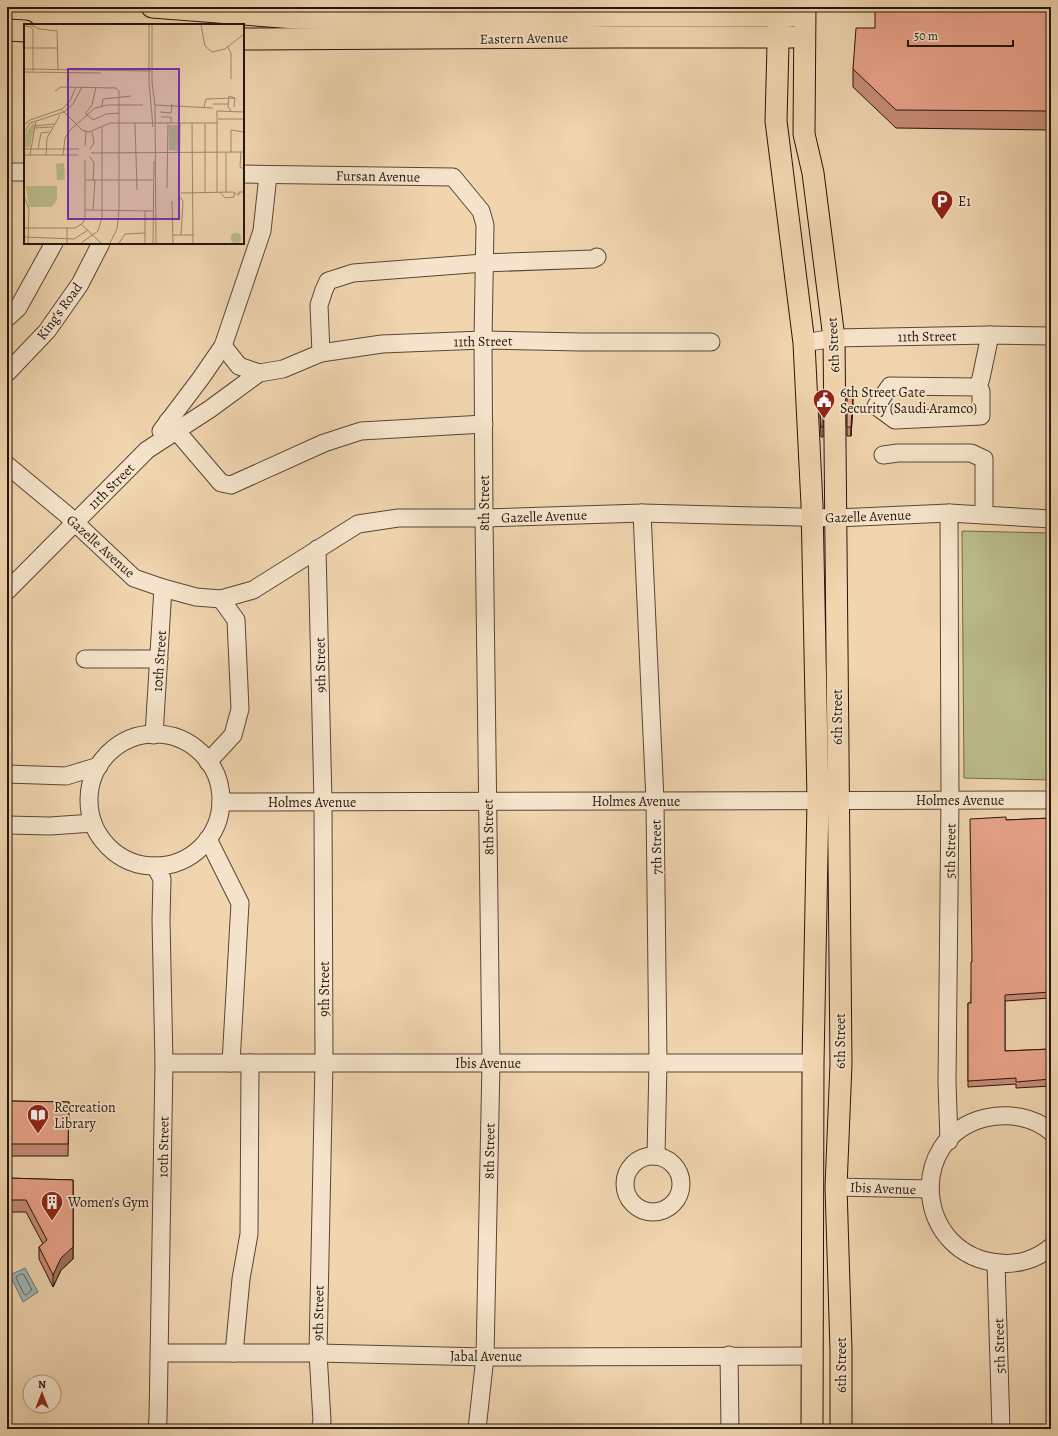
<svg xmlns="http://www.w3.org/2000/svg" width="1058" height="1436" font-family="Alegreya,serif">
<rect width="100%" height="100%" fill="#f0d5af"/>
<filter id="stains"><feTurbulence type="fractalNoise" baseFrequency=".005" numOctaves="4"/><feColorMatrix values="0 0 0 0 .2 0 0 0 0 .09 0 0 0 0 .02 0 0 0 .5 -.17"/></filter>
<radialGradient id="worn" r=".72"><stop offset=".6" stop-color="#630" stop-opacity="0"/><stop offset="1" stop-color="#630" stop-opacity=".3"/></radialGradient>
<polygon fill="#bbbd8a" stroke="#706a4a" points="962,531 1051,533 1051,780 964,778"/>
<polygon fill="#9fb6b6" stroke="#6e7672" points="25,1268 38,1292 23,1302 10,1275"/>
<g fill="none" stroke-linecap="round" stroke-linejoin="round">
<polygon stroke="#626660" stroke-width="1" points="22,1274 24,1275 32,1290 26,1295 24,1294 16,1278 17,1276"/>
<g stroke="#584634" stroke-width="19">
<g id="minor">
<polyline points="7,172 25,172"/>
<polyline points="243,174 453,177 481,211 485,225 483,340 484,518 491,1063 485,1357 477,1429"/>
<polyline points="7,318 18,308 54,243"/>
<polyline points="804,343 834,338 990,335 1051,336"/>
<polyline points="223,346 239,366 259,373"/>
<polyline points="321,353 319,305 324,290 328,281 353,273 484,263 593,259 597,257"/>
<polyline points="7,373 47,331 80,284 101,243"/>
<polygon points="890,386 978,387 981,391 981,416 895,420 876,406"/>
<polyline points="978,387 981,378 990,335"/>
<polyline points="168,421 221,483 231,485 324,443 361,431 484,424"/>
<polyline points="161,431 201,378 223,346 262,231 268,175"/>
<polyline points="883,455 898,453 971,453 984,459 984,515"/>
<polyline points="7,465 66,514 134,578 163,588 196,597 221,599 253,590 358,524 398,518 484,518 642,513 836,518 949,513 1051,519"/>
<polyline points="642,513 655,801 658,1063 656,1156"/>
<polyline points="317,549 323,802 324,1063 318,1353 322,1421 320,1429"/>
<polyline points="7,591 147,450 210,409 259,373 283,369 321,353 382,344 483,340 581,342 711,342"/>
<polyline points="85,659 159,659"/>
<circle cx="155" cy="800" r="66"/>
<polyline points="154,735 163,588"/>
<polyline points="208,762 233,735 240,709 236,620 221,599"/>
<polyline points="7,774 66,776 99,766"/>
<polyline points="221,802 1051,800"/>
<polyline points="7,825 50,826 93,823"/>
<polyline points="208,839 240,903 231,1063"/>
<polyline points="155,866 162,879 161,920 164,1063 158,1419 157,1429"/>
<polyline points="164,1063 813,1063"/>
<path d="M1051 1132C1033 1116 1008 1113 985 1118 905 1138 915 1256 1000 1263 1018 1265 1037 1259 1051 1247"/>
<polyline points="949,1141 947,1082 950,800 949,513"/>
<circle cx="653" cy="1184" r="28"/>
<polyline points="836,1187 930,1189"/>
<polyline points="996,1263 1001,1429"/>
<polyline points="160,1353 318,1353 485,1357 812,1356"/>
<polyline points="234,1353 241,1279 249,1234 250,1063"/>
<polyline points="729,1355 730,1429"/>
</g>
</g>
<g stroke="#25160b" stroke-width="23">
<g id="major">
<polyline points="152,7 295,18 453,19 615,16 793,16"/>
<polyline points="779,7 776,121 804,343 812,505 818,800 813,1063 812,1429"/>
<polyline points="805,7 804,134 813,173 834,338 841,1064 836,1187 841,1350 841,1429"/>
<polyline points="7,30 25,31"/>
<polyline points="243,39 615,37 792,37"/>
</g>
</g>
<use href="#minor" stroke="#f5e4cb" stroke-width="17"/>
<use href="#major" stroke="#f0d5af" stroke-width="21"/>
</g>
<g fill="#c88c77" stroke="#25160b">
<polygon points="1051,7 1051,130 896,128 853,87 853,69 875,28"/>
<polygon points="819,394 823,394 823,437 821,437"/>
<polygon points="847,394 853,404 851,436 847,436"/>
<polygon points="1051,818 1051,998 1005,1001 1005,1051 1051,1049 1051,1086 1016,1088 1016,1084 968,1087 968,1003 971,1003 972,962 1006,820"/>
<polygon points="7,1101 69,1102 68,1156 7,1156"/>
<polygon points="7,1178 73,1180 73,1259 61,1270 53,1287 39,1259 39,1247 43,1244 26,1212 7,1212"/>
</g>
<g fill="#a37261" stroke="#25160b">
<polygon points="853,394 853,404 851,436 851,427"/>
<polygon points="73,1180 73,1259 61,1270 53,1287 53,1275"/>
</g>
<g fill="#e9a38a" stroke="#25160b">
<polygon points="875,7 1051,7 1051,111 896,110 853,69 856,28 875,28"/>
<polygon points="819,394 823,394 823,427 821,427"/>
<polygon points="847,394 853,394 851,427 847,427"/>
<polygon points="1006,817 1006,820 1051,818 1051,992 1005,995 1005,1051 1051,1049 1051,1079 1016,1082 1016,1078 968,1081 968,1003 971,1003 971,962 972,962 970,819"/>
<polygon points="7,1101 69,1102 68,1144 7,1144"/>
<polygon points="7,1178 73,1180 73,1247 61,1258 53,1275 39,1247 47,1240 26,1200 7,1200"/>
</g>
<defs>
<g id="parking-pin" transform="scale(1.15)"><path d="M0 17L-7.5 6A9.5 9.5 0 1 1 7.5 6Z" fill="#8f2418" stroke="#f5e4cb"/><path d="M-3.5-5.5H1a3.5 3.5 0 0 1 0 7H-1V5.5H-3.5ZM-1-3.4V-.6H.8a1.4 1.4 0 0 0 0-2.8Z" fill="#fff"/></g>
<g id="civic-pin" transform="scale(1.15)"><path d="M0 17L-7.5 6A9.5 9.5 0 1 1 7.5 6Z" fill="#8f2418" stroke="#f5e4cb"/><path d="M-.6-6.5H3V-4.5H.6V-3L4-1V1h2V6H-6V1h2V-1L-.6-3ZM-1.2 2.5V6h2.4V2.5Z" fill="#fff"/></g>
<g id="library-pin" transform="scale(1.15)"><path d="M0 17L-7.5 6A9.5 9.5 0 1 1 7.5 6Z" fill="#8f2418" stroke="#f5e4cb"/><path d="M-6-4Q-3-5.5-.7-3.5V5Q-3 3-6 4ZM6-4Q3-5.5 .7-3.5V5Q3 3 6 4Z" fill="#fff"/></g>
<g id="building-pin" transform="scale(1.15)"><path d="M0 17L-7.5 6A9.5 9.5 0 1 1 7.5 6Z" fill="#8f2418" stroke="#f5e4cb"/><path d="M-4-6H4V6H1V3H-1V6H-4ZM-2.5-4.3h1.7v1.8h-1.7ZM.8-4.3h1.7v1.8H.8ZM-2.5-1h1.7V.8h-1.7ZM.8-1h1.7V.8H.8Z" fill="#fff"/></g>
</defs>
<g fill-rule="evenodd">
<use href="#parking-pin" x="942" y="201"/>
<use href="#civic-pin" x="824" y="400"/>
<use href="#library-pin" x="38" y="1115"/>
<use href="#building-pin" x="52" y="1202"/>
</g>
<g text-anchor="middle" stroke-width="3.5" stroke-linejoin="round" paint-order="stroke">
<g font-size="14" fill="#25160b" stroke="#f5e4cb">
<text transform="translate(524 38) rotate(-1)" y="5">Eastern Avenue</text>
<text transform="translate(378 176) rotate(1)" y="5">Fursan Avenue</text>
<text transform="translate(59 311) rotate(-54)" y="5">King's Road</text>
<text transform="translate(927 336) rotate(-1)" y="5">11th Street</text>
<text transform="translate(483 341) rotate(-1)" y="5">11th Street</text>
<text transform="translate(833 345) rotate(-93)" y="5">6th Street</text>
<text transform="translate(111 486) rotate(-45)" y="5">11th Street</text>
<text transform="translate(484 503) rotate(-90)" y="5">8th Street</text>
<text transform="translate(544 516) rotate(-2)" y="5">Gazelle Avenue</text>
<text transform="translate(868 516) rotate(-2)" y="5">Gazelle Avenue</text>
<text transform="translate(101 546) rotate(42)" y="5">Gazelle Avenue</text>
<text transform="translate(159 661) rotate(-86)" y="5">10th Street</text>
<text transform="translate(320 665) rotate(-91)" y="5">9th Street</text>
<text transform="translate(837 717) rotate(-90)" y="5">6th Street</text>
<text x="960" y="805">Holmes Avenue</text>
<text x="636" y="806">Holmes Avenue</text>
<text x="312" y="807">Holmes Avenue</text>
<text transform="translate(488 827) rotate(-91)" y="5">8th Street</text>
<text transform="translate(656 847) rotate(-91)" y="5">7th Street</text>
<text transform="translate(950 851) rotate(-89)" y="5">5th Street</text>
<text transform="translate(324 989) rotate(-90)" y="5">9th Street</text>
<text transform="translate(840 1041) rotate(-90)" y="5">6th Street</text>
<text x="488" y="1068">Ibis Avenue</text>
<text transform="translate(163 1147) rotate(-89)" y="5">10th Street</text>
<text transform="translate(489 1151) rotate(-89)" y="5">8th Street</text>
<text transform="translate(883 1188) rotate(2)" y="5">Ibis Avenue</text>
<text transform="translate(318 1313) rotate(-89)" y="5">9th Street</text>
<text transform="translate(999 1346) rotate(-92)" y="5">5th Street</text>
<text x="486" y="1361">Jabal Avenue</text>
<text transform="translate(841 1365) rotate(-90)" y="5">6th Street</text>
</g>
<g font-size="14" fill="#25160b" stroke="#f5e4cb" text-anchor="start">
<text x="958" y="206">E1</text>
<text x="840" y="397">6th Street Gate<tspan x="840" dy="16">Security (Saudi Aramco)</tspan></text>
<text x="54" y="1112">Recreation<tspan x="54" dy="16">Library</tspan></text>
<text x="68" y="1207">Women's Gym</text>
</g>
</g>
<g transform="translate(24 24)">
<rect width="220" height="220" fill="#f0d5af"/>
<path d="M9 99 11 101 6 123H0L1 110ZM145 101H155V127L145 126ZM40 139 41 156H33L32 140ZM2 162H33V176L28 183H5ZM206.5 214a5.5 5.5 0 1 1 11 0a5.5 5.5 0 1 1-11 0Z" fill="#bbbd8a"/>
<path fill="none" stroke="#9f896d" stroke-width="1" d="M7 1 15 5 33 7 34 46M125 1V58L129 103M128 1V59L131 81 132 219M177 1 181 22 188 28 201 25 220 10M0 2 7 3 9 6V47M203 22 207 29V55M0 24H34M0 45 127 47M0 48 77 49M31 67 37 63 92 64 95 67V187L93 205 86 219M189 80H204M131 81 189 84M78 82 79 75 107 72M180 83 182 75 211 74M37 85 58 106 65 108 86 99H194M207 87 204 83 205 72 211 74 210 83M136 88 147 89 148 80M61 90 68 81 72 63M62 90 69 96 82 90 95 89M137 93H147V99M194 95H220M111 99 113 166M168 99 169 219M181 100V169M0 101 6 96 38 85 46 77 52 63M11 102 30 100M11 104 28 103M0 109 6 99 40 88 49 80 58 63M61 122 62 107M0 125H55M14 125 17 109 25 108M66 125 70 119 68 108M207 128V106L220 108M217 128 216 143 220 145M67 129 220 128M202 129V168M0 131H54M6 131 12 97M22 131 23 114 36 91M39 131 41 114 45 107 71 84 84 81H119M66 133 70 139 69 156M62 156H129M143 164 144 99M155 164 156 100M193 168V87L220 88M196 168 201 174 210 173V169M157 169 209 168 215 171V168H220M0 172 5 185 4 219M156 173 159 177 157 211M148 177 149 219M61 186 129 187M69 186 71 156M121 187V219M57 200 77 219M0 204H51L59 199 61 193V136M43 204V219M149 211H170M0 213 50 215 64 206M57 219 74 207 78 194V103M95 219 101 210 121 209M129 219 130 137"/>
<path fill="#7b2cbf" fill-opacity="0.15" stroke="#7b2cbf" stroke-width="2" d="M44 45H155V195H44Z"/>
<rect width="220" height="220" fill="none" stroke="#25160b" stroke-width="2"/>
</g>
<rect width="1058" height="1436" fill="none" stroke="#f0d5af" stroke-width="24"/>
<rect x="8" y="8" width="1042" height="1420" fill="none" stroke="#25160b" stroke-width="2"/>
<rect x="12" y="12" width="1034" height="1412" fill="none" stroke="#25160b"/>
<g transform="translate(42 1394)"><circle r="19" fill="#f5e4cb" stroke="#a2927e"/>
<path d="M0-3L7 15L0 10L-7 15Z" fill="#8f2418"/>
<text y="-6" font-size="11" font-weight="bold" text-anchor="middle" fill="#25160b">N</text>
</g>
<path d="M908 40v6h105v-6" fill="none" stroke="#25160b" stroke-width="2"/>
<text x="914" y="40" font-size="12" fill="#25160b" stroke="#f5e4cb" stroke-width="3" paint-order="stroke">50 m</text>
<rect width="100%" height="100%" filter="url(#stains)"/>
<rect width="100%" height="100%" fill="url(#worn)"/>
</svg>
